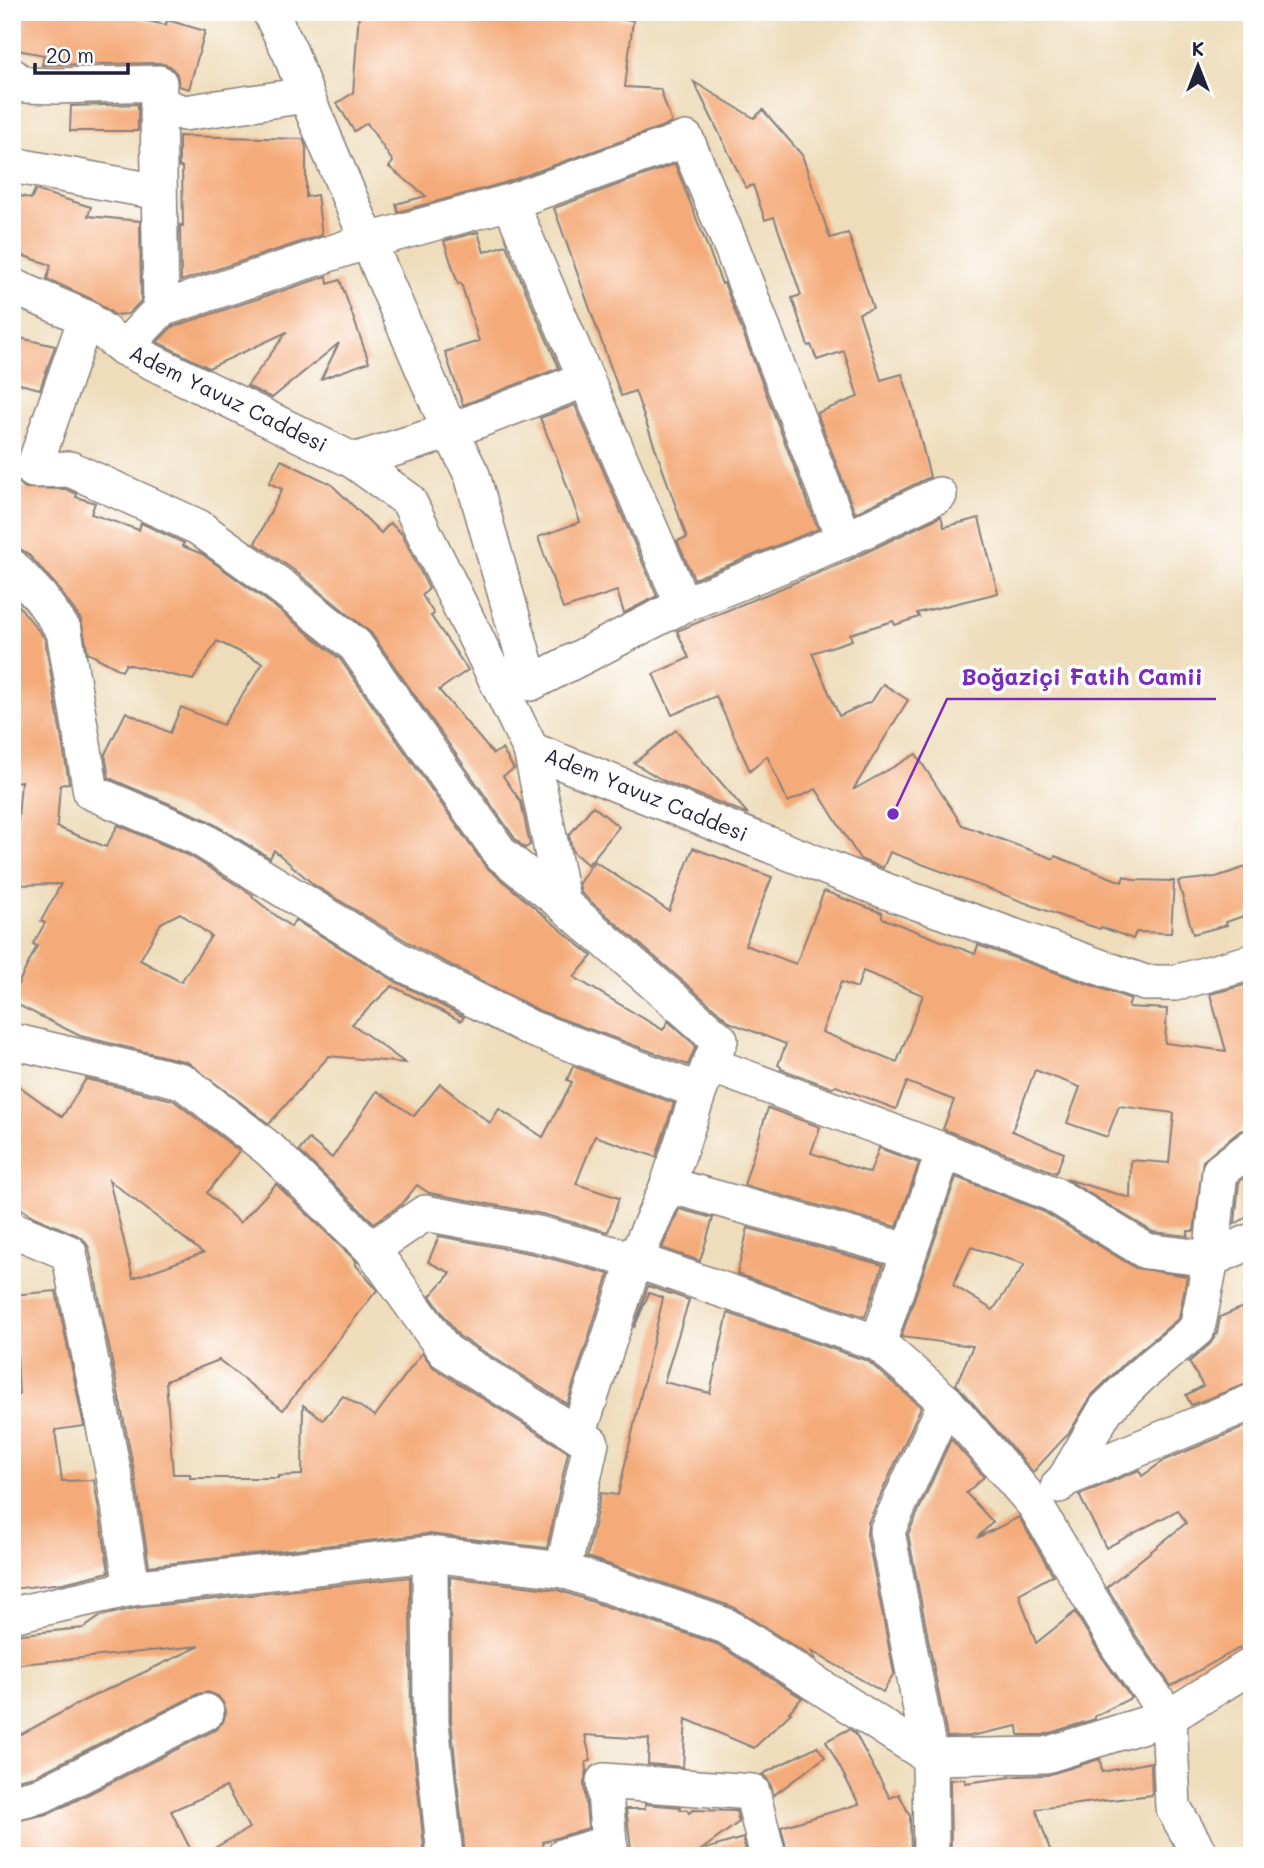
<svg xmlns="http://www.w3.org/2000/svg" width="1264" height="1868" font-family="Mali,sans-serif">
<rect width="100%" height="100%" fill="#fff"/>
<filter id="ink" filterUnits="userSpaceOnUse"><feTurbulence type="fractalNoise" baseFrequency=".0143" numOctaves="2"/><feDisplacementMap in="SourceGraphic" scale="14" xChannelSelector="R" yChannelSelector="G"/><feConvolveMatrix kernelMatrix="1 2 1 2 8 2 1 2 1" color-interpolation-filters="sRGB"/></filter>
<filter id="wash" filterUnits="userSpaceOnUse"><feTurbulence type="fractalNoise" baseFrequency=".00686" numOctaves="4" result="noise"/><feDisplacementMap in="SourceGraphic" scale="28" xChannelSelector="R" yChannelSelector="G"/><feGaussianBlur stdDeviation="1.57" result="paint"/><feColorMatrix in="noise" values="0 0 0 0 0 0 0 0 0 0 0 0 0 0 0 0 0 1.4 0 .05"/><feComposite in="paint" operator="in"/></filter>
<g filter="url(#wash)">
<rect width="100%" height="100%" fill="#eedcba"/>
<g id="blocks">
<g fill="#f4aa79" fill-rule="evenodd">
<polygon points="15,12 107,12 166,25 167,20 205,31 189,89 179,86 177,74 170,66 159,63 42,65 44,55 12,49 12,26"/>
<polygon points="359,12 605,12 605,18 633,20 625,87 660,89 672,123 504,183 398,212 396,204 426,196 389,167 393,162 367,123 354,131 337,103 353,93"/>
<polygon points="694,82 754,118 763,110 802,155 830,238 848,233 873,308 859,313 881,380 902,374 912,405 930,477 855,513 817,413 858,397 844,351 817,360 811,345 808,346 792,298 801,295 774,217 765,220 753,185 746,188"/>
<polygon points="138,104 138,131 70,131 71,106"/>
<polygon points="179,136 303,139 306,147 306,197 317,195 322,235 181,281 180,225 183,226 182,167 179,167"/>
<polygon points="675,164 722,284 724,283 818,529 694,579 677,541 687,538 635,391 621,396 554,208"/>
<polygon points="35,190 91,207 88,216 140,221 141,301 128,314 115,315 94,300 47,279 51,265 12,252 12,193 31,199"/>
<polygon points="478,232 484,252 506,245 559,368 463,405 445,352 479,341 461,283 458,284 444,241"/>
<polygon points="327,276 328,284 340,280 369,362 321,379 339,343 272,398 247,386 287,332 209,368 157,342 172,327"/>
<polygon points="20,338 55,346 40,389 12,382 12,371"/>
<polygon points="575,405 657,596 624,613 617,591 563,609 538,537 580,522 557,458 540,418"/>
<polygon points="281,460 331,484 381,533 390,523 402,534 429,589 422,595 434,614 431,616 468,670 439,690 493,754 502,749 514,769 503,776 521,802 530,845 525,848 516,840 371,633 295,571 255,543 282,489 269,483"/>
<polygon points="12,476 25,488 66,489 77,494 76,497 95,503 91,514 139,530 141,523 184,543 182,546 202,554 270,603 340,659 485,866 592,956 574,977 663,1030 668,1021 696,1046 688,1065 540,1011 418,948 314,885 274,850 270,858 207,820 109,778 105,754 126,712 170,733 181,707 223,725 263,663 217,641 193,680 126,664 122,671 88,653 81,620 56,585 27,553 18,548 12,547"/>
<polygon points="941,516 944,527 979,518 998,593 917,613 919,617 895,625 893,621 850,634 852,640 812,653 839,716 872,701 883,684 908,700 853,790 916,754 962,825 1054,859 1055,856 1122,882 1124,876 1134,880 1174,881 1171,933 1136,932 1133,939 1101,927 1100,929 1066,918 890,852 883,868 860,859 816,789 788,802 767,756 750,771 716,696 672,715 653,674 689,658 677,631 852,559"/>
<path d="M12 597 45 639 69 783 60 785 57 827 106 847 118 825 190 856 253 895 252 897 291 927 295 920 398 983 464 1017 461 1021 392 986 352 1024 405 1063 329 1056 269 1124 187 1062 80 1036 12 1002V996L37 946 33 944 45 923 41 921 61 884 13 885 21 781 12 783ZM180 913 211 936 181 982 140 960 161 923Z"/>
<polygon points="676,730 748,814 664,781 634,763"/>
<polygon points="593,806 619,827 588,865 573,852 569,835"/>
<path d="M693 848 772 877 745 945 796 964 824 891 882 913V918L975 954 978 945 1131 999 1128 1007 1167 1009 1165 1043 1226 1051 1210 994 1252 983V1127L1240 1131 1203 1161 1194 1231H1188V1236L1153 1232 1066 1179 1130 1198 1131 1160 1169 1163 1174 1113 1119 1106 1107 1137 1067 1123 1080 1087 1035 1070 1012 1131 1064 1153 1056 1173 943 1129 954 1100 907 1082 896 1109 836 1086 832 1088 781 1069V1067L778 1065 786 1044 731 1023 581 893 579 883 594 861 669 911ZM863 971 923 995 897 1062 822 1032 841 982 857 988Z"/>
<polygon points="1252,865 1252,913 1226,922 1227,925 1193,934 1178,881 1216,877"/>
<polygon points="573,1066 674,1103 656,1157 595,1136 576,1184 619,1198 608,1232 542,1214 429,1193 417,1185 402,1204 374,1223 299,1151 309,1139 332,1158 377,1091 414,1116 440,1084 490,1123 499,1109 543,1137 572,1082 567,1080"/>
<path d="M86 1079 173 1100 239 1151 207 1193 240 1223 276 1184 357 1262 355 1264 377 1290 283 1410 219 1360 166 1381 173 1474H190V1478H278V1476L302 1475 303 1405 323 1420 343 1396 375 1416 422 1353 434 1368 568 1452 547 1548 428 1534 149 1566 135 1476 89 1248 85 1241 77 1235 34 1217 12 1203V1081L62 1117ZM109 1180 203 1253 133 1278Z"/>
<polygon points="768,1108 820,1127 811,1153 870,1173 879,1148 919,1163 897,1227 744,1185"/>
<polygon points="1252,1172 1252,1214 1235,1224 1239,1182"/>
<path d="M956 1177 1044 1212 1136 1268 1187 1276 1179 1318 1128 1360 1092 1395 1069 1433 1033 1472 956 1384 973 1346 901 1337ZM971 1247 1025 1264 993 1310 953 1285Z"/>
<polygon points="679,1209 713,1218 700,1261 662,1248"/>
<polygon points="748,1228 883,1265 865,1317 737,1274"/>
<polygon points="439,1236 534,1254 609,1274 567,1404 459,1336 430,1296 451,1273 428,1262"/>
<polygon points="648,1286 689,1300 664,1382 710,1393 728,1313 868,1361 921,1407 868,1523 867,1535 894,1673 883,1692 811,1651 816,1660 733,1607 587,1557 601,1493 618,1495 663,1298 649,1293 634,1328"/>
<polygon points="56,1291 84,1426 55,1430 62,1481 94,1480 109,1572 63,1583 12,1589 12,1396 19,1395 16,1336 12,1337 12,1295"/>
<polygon points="1252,1303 1252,1382 1191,1405 1186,1395 1203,1386 1189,1362 1210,1344 1217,1333 1220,1317"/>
<polygon points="1252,1424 1252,1641 1171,1686 1136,1636 1107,1587 1186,1523 1178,1510 1106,1548 1079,1495 1139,1470 1142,1476 1165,1460"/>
<polygon points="951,1439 984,1477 966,1493 993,1522 977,1538 1019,1517 1053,1575 1019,1594 1036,1643 1075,1612 1102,1657 1131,1698 1095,1716 1095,1719 1043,1735 1019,1735 1018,1726 970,1736 947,1737 908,1534"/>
<polygon points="410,1577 411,1724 425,1856 201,1856 249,1828 226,1787 171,1811 194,1856 12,1856 12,1822 51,1813 215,1730 223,1722 226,1712 224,1704 218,1696 208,1692 198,1694 35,1776 12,1781 12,1739 85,1700 200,1646 12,1665 12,1635 84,1628 101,1616 135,1608"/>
<polygon points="450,1577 558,1590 717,1644 802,1698 789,1712 791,1713 754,1748 686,1719 683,1767 648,1764 649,1739 585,1735 591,1761 586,1762 587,1770 584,1783 588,1828 543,1842 544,1853 525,1856 465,1856 451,1721"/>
<polygon points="849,1729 855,1733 890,1798 899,1794 910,1816 911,1856 788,1856 781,1827 859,1804 826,1741"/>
<polygon points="817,1746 825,1757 774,1795 771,1786 766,1777 761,1775"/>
<polygon points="1100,1759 1102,1772 1151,1762 1152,1795 1036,1809 1052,1856 951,1856 950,1780 965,1779 965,1783 1019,1776 1047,1775"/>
<polygon points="645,1804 681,1807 680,1810 687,1810 689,1813 693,1810 736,1811 739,1822 693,1856 632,1856 626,1809 645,1809"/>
<polygon points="743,1838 747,1856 707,1856 706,1849"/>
</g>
</g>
</g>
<g filter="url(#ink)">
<use href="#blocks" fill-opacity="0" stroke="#887f7a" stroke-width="2"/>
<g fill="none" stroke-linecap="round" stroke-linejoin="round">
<g stroke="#887f7a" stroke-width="38">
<g id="minor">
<polyline points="270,12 290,52 306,95 368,241 450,431 472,475 531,683 683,605 844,540 939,495"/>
<polyline points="12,76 24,85 57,86 159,83 158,104 184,113 306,95"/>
<polyline points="158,104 161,309"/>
<polyline points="12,165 159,192"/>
<polyline points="510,202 683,605"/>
<polyline points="12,286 86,318 124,348 354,461 408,500 531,750 886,891 1145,983 1175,983 1252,962"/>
<polyline points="86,318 33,470 70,469 198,527 282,587 355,645 501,854 563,904"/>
<polyline points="124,348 161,309 368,241 510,202 686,139 732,248 844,540"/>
<polyline points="354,461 450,431 586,379"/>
<polyline points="12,567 40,597 64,631 91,792 199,838 408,966 532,1029 699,1091"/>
<polyline points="531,750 563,904 720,1040 699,1091 668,1185 635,1260 578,1435"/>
<polyline points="12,1041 182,1081 269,1149 372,1249 445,1351 591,1443 563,1570"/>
<polyline points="711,1065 944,1151 1053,1194 1146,1251 1211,1259 1252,1241"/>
<polyline points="668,1185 908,1251"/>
<polyline points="12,1229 69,1253 115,1480 132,1588"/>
<polyline points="372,1249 425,1213 538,1234 635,1260 878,1343 946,1402 1035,1505 1119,1647 1169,1717 1173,1807 1201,1856"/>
<polyline points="878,1343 944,1151"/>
<polyline points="946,1402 887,1531 930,1757 1046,1755 1169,1717 1252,1665"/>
<polyline points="1065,1479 1106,1409 1141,1375 1197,1329 1211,1259 1220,1171 1252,1147"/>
<polyline points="1059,1485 1065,1479 1252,1402"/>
<polyline points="430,1554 431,1722 445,1856"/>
<polyline points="12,1615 132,1588 430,1554 563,1570 726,1626 930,1757 931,1856"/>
<polyline points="12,1802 42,1795 206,1712"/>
<polyline points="609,1843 604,1781 752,1792 768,1856"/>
<polyline points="564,1856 609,1843 612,1856"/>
</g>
</g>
<use href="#minor" stroke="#fff" stroke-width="35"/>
</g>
</g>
<g text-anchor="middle" stroke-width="7" stroke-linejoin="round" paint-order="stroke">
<g font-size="21" fill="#22223b" stroke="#fff">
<text transform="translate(228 399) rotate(26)" y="7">Adem Yavuz Caddesi</text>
<text transform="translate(646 795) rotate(22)" y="7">Adem Yavuz Caddesi</text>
</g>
</g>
<path fill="none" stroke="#7b2cbf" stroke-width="2.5" d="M893 814L947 699H1216"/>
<circle fill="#7b2cbf" stroke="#fff" stroke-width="2.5" cx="893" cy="814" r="7"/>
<g font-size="23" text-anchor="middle" font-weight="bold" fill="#7b2cbf" stroke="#fff" stroke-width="7" stroke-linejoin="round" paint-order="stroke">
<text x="1082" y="685">Boğaziçi Fatih Camii</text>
</g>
<rect width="1264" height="1868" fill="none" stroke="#fff" stroke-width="42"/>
<g transform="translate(1198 66)" stroke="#ffffff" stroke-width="5" paint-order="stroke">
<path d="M0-5L12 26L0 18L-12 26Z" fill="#22223b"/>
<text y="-10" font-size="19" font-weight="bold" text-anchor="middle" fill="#22223b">K</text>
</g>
<path d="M35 63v10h93v-10" fill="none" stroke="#22223b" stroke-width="3.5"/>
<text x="46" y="63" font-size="21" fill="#22223b" stroke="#ffffff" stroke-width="5" paint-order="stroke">20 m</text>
</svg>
